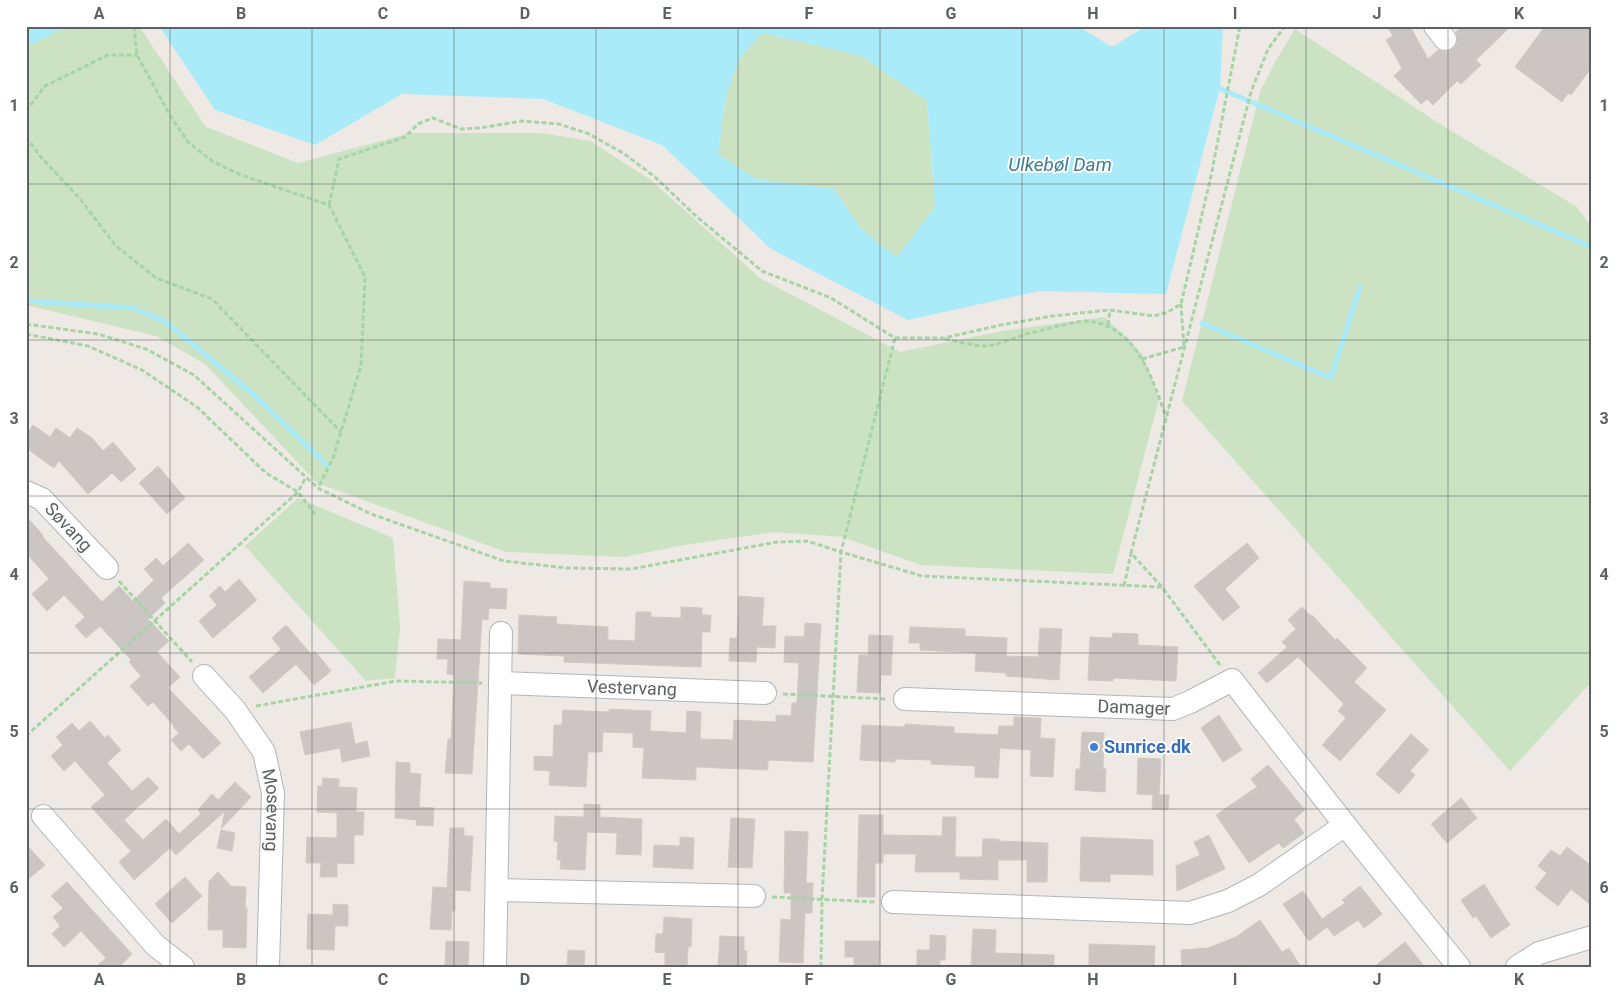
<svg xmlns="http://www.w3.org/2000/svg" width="1618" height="993" font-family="Roboto,sans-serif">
<rect width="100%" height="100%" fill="#eee9e4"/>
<g fill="#cbe3c2">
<polygon points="69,26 135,26 141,29 206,127 298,163 411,133 542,133 590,141 651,180 760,278 900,352 1002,331 1105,317 1142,354 1159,399 1113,574 921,565 842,537 775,532 684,545 624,557 506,552 317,483 205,364 156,336 26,305 26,47"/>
<polygon points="1295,29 1440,124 1577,207 1592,228 1592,341 1590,342 1592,344 1592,681 1510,771 1182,401 1260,92 1275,62"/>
<polygon points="762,33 862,56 927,101 935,207 897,258 861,229 834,189 755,179 718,154 726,95 740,58"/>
<polygon points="298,498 393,538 400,626 395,678 366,681 245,546"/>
</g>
<g fill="#a9ebf9" fill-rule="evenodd">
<polygon points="37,26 69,26 26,47 26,28"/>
<path d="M159 26H1078L1112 47 1146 26H1223L1220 88 1166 294 1039 291 908 320 771 249 662 145 543 99 402 94 315 145 215 110ZM762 33 862 56 927 101 935 207 897 257 861 229 834 189 756 179 718 154 726 95 740 58Z"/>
</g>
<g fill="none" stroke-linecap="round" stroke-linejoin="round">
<g stroke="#a9ebf9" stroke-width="5">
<polyline points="1214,86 1592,247"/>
<polyline points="26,301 133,308 166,322 254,395 328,466"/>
<polyline points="1202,323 1331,378 1360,287"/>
</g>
</g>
<g fill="#cbc6c3" stroke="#d2c9c3">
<polygon points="1387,26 1410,26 1428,59 1438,50 1446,52 1453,49 1457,44 1458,38 1456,32 1462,26 1511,26 1476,60 1481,65 1461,84 1457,81 1433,105 1427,99 1421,104 1394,76 1402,68 1386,40 1393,36"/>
<polygon points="1545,26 1592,26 1592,67 1571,95 1568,93 1562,102 1515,67"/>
<polygon points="33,425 50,437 56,428 70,438 77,428 92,438 103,451 113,442 136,469 121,482 112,473 88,494 59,461 54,468 26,448 26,435"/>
<polygon points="158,466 185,498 167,514 139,483"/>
<polygon points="26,516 43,535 42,536 102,602 119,586 133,601 154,580 144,569 156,558 163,566 188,543 204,560 161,598 165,603 148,619 169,641 157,652 180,677 168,688 221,743 203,759 189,744 181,751 171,740 179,733 173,727 174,726 153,702 148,706 130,686 141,676 129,662 131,660 100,626 86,638 75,626 85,617 64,595 47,611 32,594 49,579 26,553"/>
<polygon points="1247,543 1259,558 1225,589 1240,607 1223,621 1194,586"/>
<polygon points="239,579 257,600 213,638 199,621 217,605 209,596 220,586 225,592"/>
<polygon points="464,581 490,583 490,588 507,589 506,609 489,608 488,620 482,619 472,774 445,773 448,739 451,739 454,675 447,674 448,659 437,659 438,639 461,640"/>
<polygon points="739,596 764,598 762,626 776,626 775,648 757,647 756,662 729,661 730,638 737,638"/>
<polygon points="681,607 702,608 702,615 711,615 710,632 702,632 701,667 564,662 564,656 518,654 519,615 557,617 556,624 608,627 608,640 635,641 636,612 651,612 651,617 681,618"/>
<polygon points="1302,607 1311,616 1312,615 1335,640 1337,638 1367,668 1354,682 1386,710 1340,761 1322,745 1346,718 1338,711 1344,704 1298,657 1267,683 1258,673 1287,647 1282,642 1296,629 1288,620"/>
<polygon points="805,623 821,624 813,762 768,760 768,770 696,767 696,780 642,778 644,748 633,747 633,733 603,732 602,752 588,752 586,787 549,785 550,771 534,770 534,756 553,757 554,725 562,725 563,710 609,712 609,709 651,711 650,731 686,733 687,711 701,712 700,739 733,740 734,720 776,722 776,715 791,716 792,703 797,703 799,663 784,662 785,636 804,637"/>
<polygon points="286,625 311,654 315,651 331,671 314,685 296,664 263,693 249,677 281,649 272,638"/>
<polygon points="910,627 965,629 965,636 1007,638 1006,656 1038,657 1040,628 1062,629 1059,680 1006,676 1006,673 975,671 976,653 920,650 920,643 909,643"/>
<polygon points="1113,633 1138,634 1138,645 1178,647 1176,681 1113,678 1113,681 1088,680 1090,637 1112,638"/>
<polygon points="869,635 893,636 891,675 881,675 880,693 857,692 859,655 868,655"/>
<polygon points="1219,715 1242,750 1223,762 1201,728"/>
<polygon points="1014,717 1041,718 1040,738 1055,739 1053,777 1030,776 1031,750 1000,748 998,778 975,777 975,766 931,764 931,760 895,759 895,762 860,760 862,725 905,727 905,724 954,727 954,733 998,735 999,726 1014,726"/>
<polygon points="90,721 105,738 108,735 121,750 107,763 132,791 148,777 159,788 124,820 143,840 166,819 179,834 201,814 198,810 212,794 218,800 235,782 251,797 221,829 225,811 176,855 170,848 134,880 119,862 131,851 91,807 105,795 75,761 64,771 51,756 63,745 56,737 72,723 79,731"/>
<polygon points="351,722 355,744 367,741 370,756 342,762 340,748 305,755 300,732"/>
<polygon points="1082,732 1104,733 1103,769 1106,769 1105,792 1075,790 1076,769 1080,769"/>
<polygon points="1411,734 1429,750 1410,771 1415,775 1399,794 1376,774"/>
<polygon points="1138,758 1161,759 1159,795 1169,795 1168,810 1152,809 1153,795 1137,794"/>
<polygon points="396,762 410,763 410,773 421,774 419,807 434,808 433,826 416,825 417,820 395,818"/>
<polygon points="1268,765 1305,810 1294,819 1304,833 1283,848 1279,843 1249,863 1216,815 1257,787 1251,779"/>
<polygon points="323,778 339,779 339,787 357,788 356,812 364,812 363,835 354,835 354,864 337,863 337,877 320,877 321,863 306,863 307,837 337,838 337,813 317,812 318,786 322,786"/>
<polygon points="1461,798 1477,818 1447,843 1431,824"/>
<polygon points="584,804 600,805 600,817 642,819 641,855 616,854 617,833 587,832 585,870 560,869 561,860 557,860 558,842 554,841 555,816 584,817"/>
<polygon points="859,815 883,815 883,835 942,836 943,817 956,817 955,857 982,857 983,839 999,839 999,841 1048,843 1047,882 1027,882 1027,860 998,860 998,880 960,879 960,872 915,872 916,854 883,854 883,863 875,863 875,897 857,897"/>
<polygon points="731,818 755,819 752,868 728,867"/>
<polygon points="450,828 464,828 464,836 473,836 470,891 455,890 455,911 452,911 451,930 430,929 433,887 447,888"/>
<polygon points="221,830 235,833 232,851 217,848"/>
<polygon points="785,831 808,832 806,883 813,883 812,913 805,913 803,963 779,962 781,919 791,920 791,893 784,893"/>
<polygon points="1209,835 1225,869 1177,891 1176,866 1200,855 1194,842"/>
<polygon points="680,837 694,838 693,869 653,867 654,845 680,846"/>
<polygon points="1081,837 1153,840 1153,875 1110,874 1110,882 1080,881"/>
<polygon points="26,844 45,865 26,881"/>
<polygon points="1567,847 1592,866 1592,906 1571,889 1558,906 1535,888 1547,873 1538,866 1551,850 1560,856"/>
<polygon points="218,872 231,886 246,887 245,908 247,908 246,948 223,947 223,930 208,930 209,881"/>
<polygon points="185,877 202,896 172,923 155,904"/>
<polygon points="67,882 132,954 119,967 96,967 106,958 81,931 64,947 52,934 60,926 53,917 63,908 51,896"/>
<polygon points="1484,884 1510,925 1491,938 1476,916 1473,918 1461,900"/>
<polygon points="1360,886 1382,914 1364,928 1358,920 1334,936 1327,927 1309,941 1283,904 1303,891 1322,919 1345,903 1342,900"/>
<polygon points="333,904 348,905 348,926 335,926 334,950 307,949 308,914 333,915"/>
<polygon points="664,917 692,919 691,947 688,947 687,967 665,967 665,953 655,952 656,934 663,934"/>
<polygon points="1260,920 1282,952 1289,948 1301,967 1182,967 1181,950 1208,948 1236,937"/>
<polygon points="973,929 996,930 995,953 1054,955 1054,967 971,967"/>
<polygon points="930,935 946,936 945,960 940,960 940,967 917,967 917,950 930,950"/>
<polygon points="720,936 744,937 744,951 747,951 746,967 718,967"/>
<polygon points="446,941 469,942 468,967 445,967"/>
<polygon points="845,941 880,941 879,967 854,967 854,957 845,957"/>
<polygon points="1405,942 1425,967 1374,967"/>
<polygon points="1089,944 1155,946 1154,967 1089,967"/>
<polygon points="568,950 585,951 584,967 567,967"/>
</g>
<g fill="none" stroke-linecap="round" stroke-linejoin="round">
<g stroke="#b1b6b8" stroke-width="24">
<g id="minor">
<polyline points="1435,26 1445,39"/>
<path id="s1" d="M26 492 42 499 107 568"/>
<path id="s2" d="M204 676 235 710 264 752 273 793 268 967"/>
<path id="s3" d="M500 683 765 693"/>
<path id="s4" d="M905 699 1173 709 1190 702 1232 680 1345 825 1459 967"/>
<polyline points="43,816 155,945 183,967"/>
<polyline points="497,890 754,896"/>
<polyline points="893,902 1190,913 1228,901 1259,885 1345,825"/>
<polyline points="495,967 501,633"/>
<polyline points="1517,967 1539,953 1592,937"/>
</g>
</g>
<g stroke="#a6d4a6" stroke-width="3" stroke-dasharray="5 2.5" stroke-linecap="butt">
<polyline points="134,26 137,55 171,117 188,142 212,161 241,175 329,205 365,277 361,366 333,458 318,488"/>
<polyline points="26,111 45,86 108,55 137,55"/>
<polyline points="26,137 40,156 81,200 115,245 156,278 212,299 341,432"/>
<polyline points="329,205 339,159 405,137 418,124 433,118 461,129 480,128 522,121 559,124 589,134 623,153 655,177 697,217 762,271 831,298 895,338 944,338 1001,325 1052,316 1110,310 1154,316 1168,312 1181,304 1211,176 1240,26"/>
<polyline points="26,324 98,334 146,349 194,375 318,488 371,514 504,561 567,568 631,569 777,542 807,541 841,552 895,338"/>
<polyline points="1108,325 1110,310"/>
<polyline points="26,334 88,346 142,370 197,407 266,473 298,492 315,514"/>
<path d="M945 339C957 341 970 345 983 346 993 347 1019 336 1030 333 1042 330 1076 321 1086 321 1136 324 1152 378 1166 417"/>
<polyline points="1142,359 1184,347 1181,304"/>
<polyline points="119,581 192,662"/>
<polyline points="1124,586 1131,553"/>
<polyline points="1220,665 1162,587 1131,553 1251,92 1268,49 1285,26"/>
<polyline points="783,694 886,699"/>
<polyline points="256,706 396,681 482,683"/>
<polyline points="26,736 298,492 306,477"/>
<polyline points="772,897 876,902"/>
<polyline points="821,967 822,899 841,552 922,576 1162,587"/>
</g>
<use href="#minor" stroke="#fff" stroke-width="22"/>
</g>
<path fill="none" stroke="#5c6164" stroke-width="1" stroke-opacity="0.55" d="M170 26V967M312 26V967M454 26V967M596 26V967M738 26V967M880 26V967M1022 26V967M1164 26V967M1306 26V967M1448 26V967M26 184H1592M26 340H1592M26 496H1592M26 653H1592M26 809H1592"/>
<circle fill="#3f7fe0" stroke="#fff" stroke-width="2" cx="1094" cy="747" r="5"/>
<g text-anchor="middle" stroke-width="4" stroke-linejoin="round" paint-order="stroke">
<g font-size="18" fill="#5c6164" stroke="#fff">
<text dy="6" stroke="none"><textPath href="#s1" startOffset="56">Søvang</textPath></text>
<text dy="6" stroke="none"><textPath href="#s3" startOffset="132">Vestervang</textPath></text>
<text dy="6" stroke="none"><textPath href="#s4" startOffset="229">Damager</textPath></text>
<text dy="6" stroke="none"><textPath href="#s2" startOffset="156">Mosevang</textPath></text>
</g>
<g font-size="18" font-weight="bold" fill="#366cbe" stroke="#fff" text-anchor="start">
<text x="1104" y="753">Sunrice.dk</text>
</g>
<g font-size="19" font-style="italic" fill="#3e7c90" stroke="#fff">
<text x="1060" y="171">Ulkebøl Dam</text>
</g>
</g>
<rect width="1618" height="993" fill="none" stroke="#ffffff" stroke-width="55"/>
<rect x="28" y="28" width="1562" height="938" fill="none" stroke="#5c6164" stroke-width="2"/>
<g font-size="16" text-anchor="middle" font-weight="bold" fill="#5c6164">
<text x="99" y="19">A</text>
<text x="241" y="19">B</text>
<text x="383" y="19">C</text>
<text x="525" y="19">D</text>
<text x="667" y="19">E</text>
<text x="809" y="19">F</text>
<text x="951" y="19">G</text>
<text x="1093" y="19">H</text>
<text x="1235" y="19">I</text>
<text x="1377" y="19">J</text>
<text x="1519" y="19">K</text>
<text x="14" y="111">1</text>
<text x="1604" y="111">1</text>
<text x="14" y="268">2</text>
<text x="1604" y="268">2</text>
<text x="14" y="424">3</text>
<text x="1604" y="424">3</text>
<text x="14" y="580">4</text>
<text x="1604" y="580">4</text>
<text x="14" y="737">5</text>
<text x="1604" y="737">5</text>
<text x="14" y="893">6</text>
<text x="1604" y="893">6</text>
<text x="99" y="985">A</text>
<text x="241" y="985">B</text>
<text x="383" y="985">C</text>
<text x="525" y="985">D</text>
<text x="667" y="985">E</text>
<text x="809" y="985">F</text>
<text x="951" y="985">G</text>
<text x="1093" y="985">H</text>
<text x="1235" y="985">I</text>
<text x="1377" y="985">J</text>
<text x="1519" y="985">K</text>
</g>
</svg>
